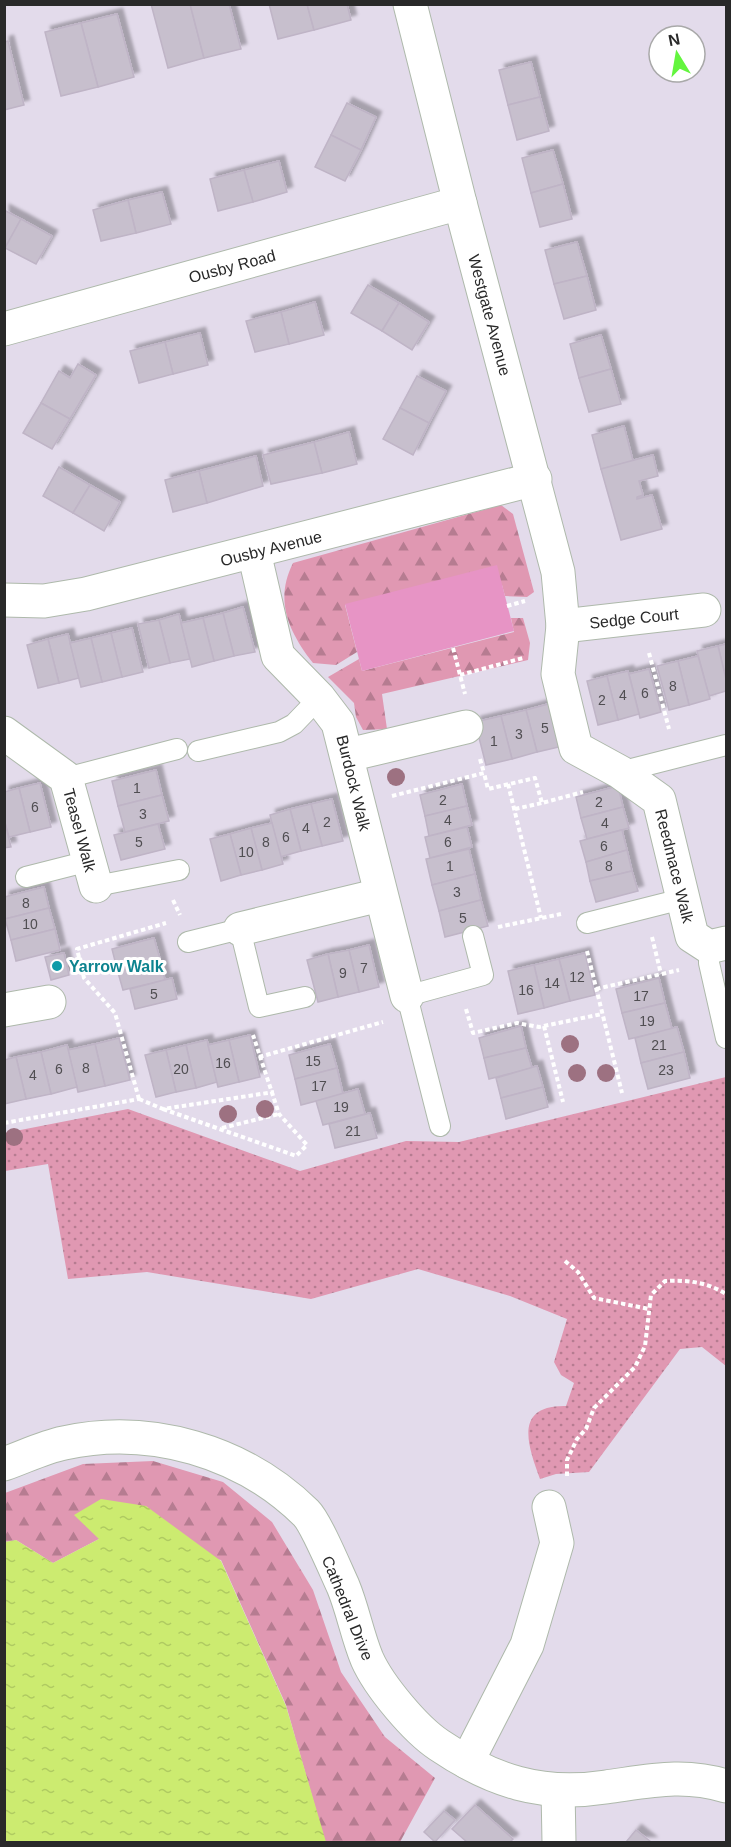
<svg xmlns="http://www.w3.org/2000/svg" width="731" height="1847" font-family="Helvetica,sans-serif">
<defs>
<pattern id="forest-firs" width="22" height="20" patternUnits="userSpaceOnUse" patternTransform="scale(1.5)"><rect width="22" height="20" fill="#e098b2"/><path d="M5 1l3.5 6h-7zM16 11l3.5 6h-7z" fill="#b67c91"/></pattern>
<pattern id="park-dots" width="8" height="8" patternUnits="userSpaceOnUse" patternTransform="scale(1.5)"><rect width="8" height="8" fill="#e098b2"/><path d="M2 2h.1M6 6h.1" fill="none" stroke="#b67c91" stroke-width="1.8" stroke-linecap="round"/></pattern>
<pattern id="water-ripples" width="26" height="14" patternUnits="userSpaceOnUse" patternTransform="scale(1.5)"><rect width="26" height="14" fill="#cceb70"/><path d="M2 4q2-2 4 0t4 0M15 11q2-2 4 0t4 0" fill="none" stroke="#afca61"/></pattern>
<filter id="shadow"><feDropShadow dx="5.5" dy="-5.5" stdDeviation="1.5" flood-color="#0004"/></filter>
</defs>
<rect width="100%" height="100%" fill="#e3dbeb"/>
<g fill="url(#forest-firs)">
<path d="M501 505 513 514 534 592 527 597 505 596 502 585 345 605 357 652 336 665 313 663C289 632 274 601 293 563Z"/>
<polygon points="511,618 523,618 530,643 528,660 382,694 387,729 363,730 356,717 354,703 328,677 359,659 362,671 514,632"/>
<polygon points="153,1461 223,1482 272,1522 313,1590 341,1672 385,1737 435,1778 400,1842 325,1842 286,1705 221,1560 99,1539 53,1563 16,1540 5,1542 5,1493 83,1464"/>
</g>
<path fill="url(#park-dots)" d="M726 1077V1366L702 1347 680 1349 589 1472 556 1474 540 1479C527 1444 514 1405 566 1406L574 1383 561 1375 554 1362 567 1319 510 1296 418 1269 311 1299 147 1272 68 1279 48 1164 5 1171V1133L128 1109 300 1171 406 1141 459 1142Z"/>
<polygon fill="#e794c5" points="497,565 514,631 362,671 345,604"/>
<polygon fill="url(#water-ripples)" points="101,1499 146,1506 221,1561 286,1706 326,1842 5,1842 5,1542 16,1540 53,1563 99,1539 74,1515"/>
<g fill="#c7bfcd" stroke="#bfb4c6" stroke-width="1.5" filter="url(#shadow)">
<polygon points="151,4 190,4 204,58 168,68"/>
<polygon points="190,4 229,4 241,49 204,58"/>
<polygon points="269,4 307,4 314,30 278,39"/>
<polygon points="307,4 347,4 351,20 314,30"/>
<polygon points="117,14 134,77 98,87 81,23"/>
<polygon points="81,23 98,87 61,96 45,32"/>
<polygon points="8,41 24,105 4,110 4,42"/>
<polygon points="531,62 540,97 508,105 499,70"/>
<polygon points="540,97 549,131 517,140 508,105"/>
<polygon points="347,103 376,117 361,150 331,135"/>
<polygon points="331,135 361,150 345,181 315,167"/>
<polygon points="553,150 563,184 531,193 522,158"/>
<polygon points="279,161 287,192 253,202 244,170"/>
<polygon points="244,170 253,202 218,211 210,179"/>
<polygon points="563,184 572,219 540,227 531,193"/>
<polygon points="162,192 171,224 136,233 128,200"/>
<polygon points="128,200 136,233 101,241 93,210"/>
<polygon points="4,210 21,219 5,248 4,247"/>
<polygon points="21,219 52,236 36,264 5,248"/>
<polygon points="577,242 587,276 554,284 545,250"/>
<polygon points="587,276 596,310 564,319 554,284"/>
<polygon points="368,285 399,303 382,331 351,313"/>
<polygon points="315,302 324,335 289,344 281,312"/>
<polygon points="399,303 429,322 412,350 382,331"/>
<polygon points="281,312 289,344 255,352 246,321"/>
<polygon points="200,333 208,365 173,374 165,342"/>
<polygon points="601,335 611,369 579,378 570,344"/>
<polygon points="165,342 173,374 139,383 130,351"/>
<polygon points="78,364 96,375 70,419 41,403 59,371 70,378"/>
<polygon points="611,369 621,404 589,412 579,378"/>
<polygon points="417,376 446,391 429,423 400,408"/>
<polygon points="41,403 70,419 52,449 23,433"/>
<polygon points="400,408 429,423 413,455 383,439"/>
<polygon points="624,426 633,461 601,469 592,435"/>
<polygon points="349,432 357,464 322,473 314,442"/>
<polygon points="314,442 322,473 271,484 263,455"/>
<polygon points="653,455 658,476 639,481 643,495 637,497 637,499 652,495 662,529 621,540 601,469"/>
<polygon points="256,456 263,486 207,503 199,471"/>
<polygon points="59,467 90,485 73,513 43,496"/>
<polygon points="199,471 207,503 173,512 165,480"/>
<polygon points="90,485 120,502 104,531 73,513"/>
<polygon points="243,607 255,652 234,656 223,613"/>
<polygon points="223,613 234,656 214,661 203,618"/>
<polygon points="179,614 190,659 170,663 159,620"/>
<polygon points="203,618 214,661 192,667 181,623"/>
<polygon points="159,620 170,663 149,668 138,624"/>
<polygon points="132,628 143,672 122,677 111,633"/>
<polygon points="111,633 122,677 102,682 91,638"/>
<polygon points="68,634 79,678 59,683 48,639"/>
<polygon points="91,638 102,682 81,687 70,643"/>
<polygon points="48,639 59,683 38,688 27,645"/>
<polygon points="726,644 726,679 718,646"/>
<polygon points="718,646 726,679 726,691 709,696 697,651"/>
<polygon points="698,656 710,699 689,705 678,661"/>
<polygon points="678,661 689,705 669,710 657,666"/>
<polygon points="649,669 661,712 640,718 629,674"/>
<polygon points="628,671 639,714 618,720 607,676"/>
<polygon points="607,676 618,720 598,725 587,681"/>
<polygon points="552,703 563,746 537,752 526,710"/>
<polygon points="526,710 537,752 512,759 501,716"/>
<polygon points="501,716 512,759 486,765 475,722"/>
<polygon points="156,770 162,795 118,806 112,781"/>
<polygon points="40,783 51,827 30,832 19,788"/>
<polygon points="462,784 467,806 425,816 420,795"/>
<polygon points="618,786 623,807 581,818 576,797"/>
<polygon points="19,788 30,832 9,837 4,819 4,792"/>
<polygon points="162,795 169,821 125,832 118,806"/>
<polygon points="332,799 343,841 322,846 311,804"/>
<polygon points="311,804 322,846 301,851 290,809"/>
<polygon points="467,806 472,825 429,836 425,816"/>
<polygon points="623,807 629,828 587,839 581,818"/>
<polygon points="290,809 301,851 280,857 270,815"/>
<polygon points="4,819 11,847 4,848"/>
<polygon points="272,823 283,864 262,870 251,828"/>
<polygon points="158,824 165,849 121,860 114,835"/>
<polygon points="467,827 472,847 430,858 425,837"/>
<polygon points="251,828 262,870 241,875 230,834"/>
<polygon points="622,830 627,850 586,862 580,841"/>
<polygon points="230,834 241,875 221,881 210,839"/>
<polygon points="469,849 475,874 432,885 426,859"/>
<polygon points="627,850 632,871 590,881 586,862"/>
<polygon points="632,871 638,891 596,902 590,881"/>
<polygon points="475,874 481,900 439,911 432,885"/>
<polygon points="44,887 49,908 5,919 4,897"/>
<polygon points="481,900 488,926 445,937 439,911"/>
<polygon points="49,908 55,929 11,940 5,919"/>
<polygon points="55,929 60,950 16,961 11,940"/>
<polygon points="154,938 160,959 117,969 112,949"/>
<polygon points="369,945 379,987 359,992 349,950"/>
<polygon points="349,950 359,992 338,997 328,954"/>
<polygon points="64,953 69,975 51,980 45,957"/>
<polygon points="585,953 595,995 570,1001 559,959"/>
<polygon points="328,954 338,997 318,1002 307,960"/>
<polygon points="160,959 165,980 123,990 117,969"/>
<polygon points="559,959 570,1001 544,1008 534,965"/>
<polygon points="534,965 544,1008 518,1014 508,971"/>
<polygon points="172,978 177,999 135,1009 130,989"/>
<polygon points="659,978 665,1003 622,1013 616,989"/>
<polygon points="665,1003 672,1029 629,1039 622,1013"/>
<polygon points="521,1026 526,1048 484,1058 479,1038"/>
<polygon points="677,1027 684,1052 641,1063 635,1038"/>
<polygon points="250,1035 260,1077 239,1082 229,1040"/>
<polygon points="119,1038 130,1080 105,1086 95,1044"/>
<polygon points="207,1040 217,1082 196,1088 186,1045"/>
<polygon points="229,1040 239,1082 218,1087 208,1045"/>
<polygon points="95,1044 105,1086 78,1092 68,1050"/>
<polygon points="330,1044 337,1068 295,1079 289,1055"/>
<polygon points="67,1045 77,1087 51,1094 41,1052"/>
<polygon points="186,1045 196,1088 176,1092 166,1050"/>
<polygon points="526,1048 532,1068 489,1079 484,1058"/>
<polygon points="166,1050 176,1092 156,1097 145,1055"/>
<polygon points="41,1052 51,1094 26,1099 16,1057"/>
<polygon points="684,1052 690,1078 648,1089 641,1063"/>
<polygon points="16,1057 26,1099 4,1104 4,1060"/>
<polygon points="537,1066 543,1087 501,1098 496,1078"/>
<polygon points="337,1068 343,1094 301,1105 295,1079"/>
<polygon points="543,1087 548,1107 506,1119 501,1098"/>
<polygon points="358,1089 365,1114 323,1125 316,1101"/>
<polygon points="370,1113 377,1138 335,1148 329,1124"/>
<polygon points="475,1805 513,1839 510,1842 467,1842 452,1829"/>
<polygon points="444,1811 455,1820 435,1842 424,1832"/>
<polygon points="636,1830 651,1842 626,1842"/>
</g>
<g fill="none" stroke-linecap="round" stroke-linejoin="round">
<g stroke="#aeb9ab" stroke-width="22">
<g id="service">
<polyline points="198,751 279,732 294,724 319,698"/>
<polyline points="620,772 726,745"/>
<polyline points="66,778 177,749"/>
<polyline points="26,877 89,861"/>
<polyline points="96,886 179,870"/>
<polyline points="587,923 682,899"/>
<polyline points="188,942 240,929 259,1007 305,997"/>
<polyline points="709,947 709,963 726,1038"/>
<polyline points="440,1126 407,996 483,975 473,936"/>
</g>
</g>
<g stroke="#aeb9ab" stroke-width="35">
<g id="minor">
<polyline points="410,4 460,203 558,572 563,626 558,674 576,748 620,772 659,800 692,936 709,947 726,943"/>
<polyline points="4,329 460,203"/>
<polyline points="254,552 278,656 319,698 338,723 407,996"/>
<polyline points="4,600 44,601 86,594 535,479"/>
<polyline points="563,626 704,610"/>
<polyline points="4,733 66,778 96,886"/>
<polyline points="348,755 466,727"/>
<polyline points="240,929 380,895"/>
<polyline points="4,1010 49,1002"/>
<path d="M4 1464C24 1457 44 1447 64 1443 150 1424 243 1451 306 1513 316 1523 336 1571 343 1586 353 1610 357 1635 367 1659 379 1686 415 1729 439 1745 492 1781 541 1797 606 1787 650 1781 683 1773 726 1786"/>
<polyline points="467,1762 527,1645 557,1543 549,1507"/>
<polyline points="558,1790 559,1842"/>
</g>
</g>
<g stroke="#fff" stroke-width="4" stroke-dasharray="4.5 3" stroke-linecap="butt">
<polyline points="507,606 525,601"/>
<polyline points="453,648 465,694"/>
<polyline points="649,653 669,729"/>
<polyline points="460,675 523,658"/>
<polyline points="480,759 484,773"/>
<polyline points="508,784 541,918"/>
<polyline points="392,796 484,773 488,789 535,778 542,803 583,792"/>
<polyline points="515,809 542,803"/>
<polyline points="173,900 180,915"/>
<polyline points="498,927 561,914"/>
<polyline points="652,937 661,974"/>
<polyline points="587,951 622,1093"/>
<polyline points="596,989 679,970"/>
<polyline points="466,1009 473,1033 517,1023 539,1027 602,1014"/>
<polyline points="544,1026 563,1102"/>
<polyline points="259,1057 383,1022"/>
<polyline points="139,1099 115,1013 84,978 77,949 166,923"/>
<polyline points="139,1099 163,1109 274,1092"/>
<polyline points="163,1109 296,1156 307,1145 279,1114 253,1035"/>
<polyline points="4,1123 139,1099"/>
<polyline points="222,1128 279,1114"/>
<polyline points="565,1261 578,1272 594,1298 649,1309"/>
<path d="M567 1476V1460L577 1439 586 1429 594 1408 635 1367 645 1346 651 1295 665 1281C688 1280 707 1282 726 1294"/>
</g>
<use href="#service" stroke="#fff" stroke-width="20"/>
<use href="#minor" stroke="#fff" stroke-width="33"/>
</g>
<g fill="#9d7181">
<circle cx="396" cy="777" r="9"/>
<circle cx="570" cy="1044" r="9"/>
<circle cx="577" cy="1073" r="9"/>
<circle cx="606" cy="1073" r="9"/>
<circle cx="265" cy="1109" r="9"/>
<circle cx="228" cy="1114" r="9"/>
<circle cx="14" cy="1137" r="9"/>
</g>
<circle fill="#0f9aa8" stroke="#fff" stroke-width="2" cx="57" cy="966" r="6"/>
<g text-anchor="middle" stroke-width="6" stroke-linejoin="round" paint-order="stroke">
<g font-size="14" fill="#504e52">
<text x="673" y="691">8</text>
<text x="645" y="698">6</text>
<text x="623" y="700">4</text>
<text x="602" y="705">2</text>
<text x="545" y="733">5</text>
<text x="519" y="739">3</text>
<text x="494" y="746">1</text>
<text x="137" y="793">1</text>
<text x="443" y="805">2</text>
<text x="599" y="807">2</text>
<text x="35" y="812">6</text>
<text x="143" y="819">3</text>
<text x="448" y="825">4</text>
<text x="327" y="827">2</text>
<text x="605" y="828">4</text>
<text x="306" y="833">4</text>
<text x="286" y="842">6</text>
<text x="139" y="847">5</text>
<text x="266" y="847">8</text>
<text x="448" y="847">6</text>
<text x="604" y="851">6</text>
<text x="246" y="857">10</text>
<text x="450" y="871">1</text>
<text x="609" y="871">8</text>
<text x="457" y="897">3</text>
<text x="26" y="908">8</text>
<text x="463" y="923">5</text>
<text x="30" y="929">10</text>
<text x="364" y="973">7</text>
<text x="343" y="978">9</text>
<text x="577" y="982">12</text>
<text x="552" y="988">14</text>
<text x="526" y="995">16</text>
<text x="154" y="999">5</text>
<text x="641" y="1001">17</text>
<text x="647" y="1026">19</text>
<text x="659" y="1050">21</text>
<text x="313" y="1066">15</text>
<text x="223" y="1068">16</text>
<text x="86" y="1073">8</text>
<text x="59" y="1074">6</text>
<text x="181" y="1074">20</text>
<text x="666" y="1075">23</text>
<text x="33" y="1080">4</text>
<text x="319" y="1091">17</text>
<text x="341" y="1112">19</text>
<text x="353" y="1136">21</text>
</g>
<g font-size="16" fill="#292929" stroke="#fff">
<text transform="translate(232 266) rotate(-15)" y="6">Ousby Road</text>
<text transform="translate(490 315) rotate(75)" y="6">Westgate Avenue</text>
<text transform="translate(271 548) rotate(-14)" y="6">Ousby Avenue</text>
<text transform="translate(634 618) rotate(-6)" y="6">Sedge Court</text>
<text transform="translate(354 783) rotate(76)" y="6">Burdock Walk</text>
<text transform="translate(80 830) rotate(75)" y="6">Teasel Walk</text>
<text transform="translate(675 866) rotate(76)" y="6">Reedmace Walk</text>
<text transform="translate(348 1608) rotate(68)" y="6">Cathedral Drive</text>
</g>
<g font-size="16" font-weight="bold" fill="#0d838f" stroke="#fff" text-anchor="start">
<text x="69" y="972">Yarrow Walk</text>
</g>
</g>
<rect width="731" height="1847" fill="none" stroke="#292929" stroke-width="12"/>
<g transform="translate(677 54) rotate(349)"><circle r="28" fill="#ffffff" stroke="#a9a9a9" stroke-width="1.5"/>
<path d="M0-4.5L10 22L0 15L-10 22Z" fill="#63f53e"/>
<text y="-9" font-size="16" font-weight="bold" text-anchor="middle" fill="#292929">N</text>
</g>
</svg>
